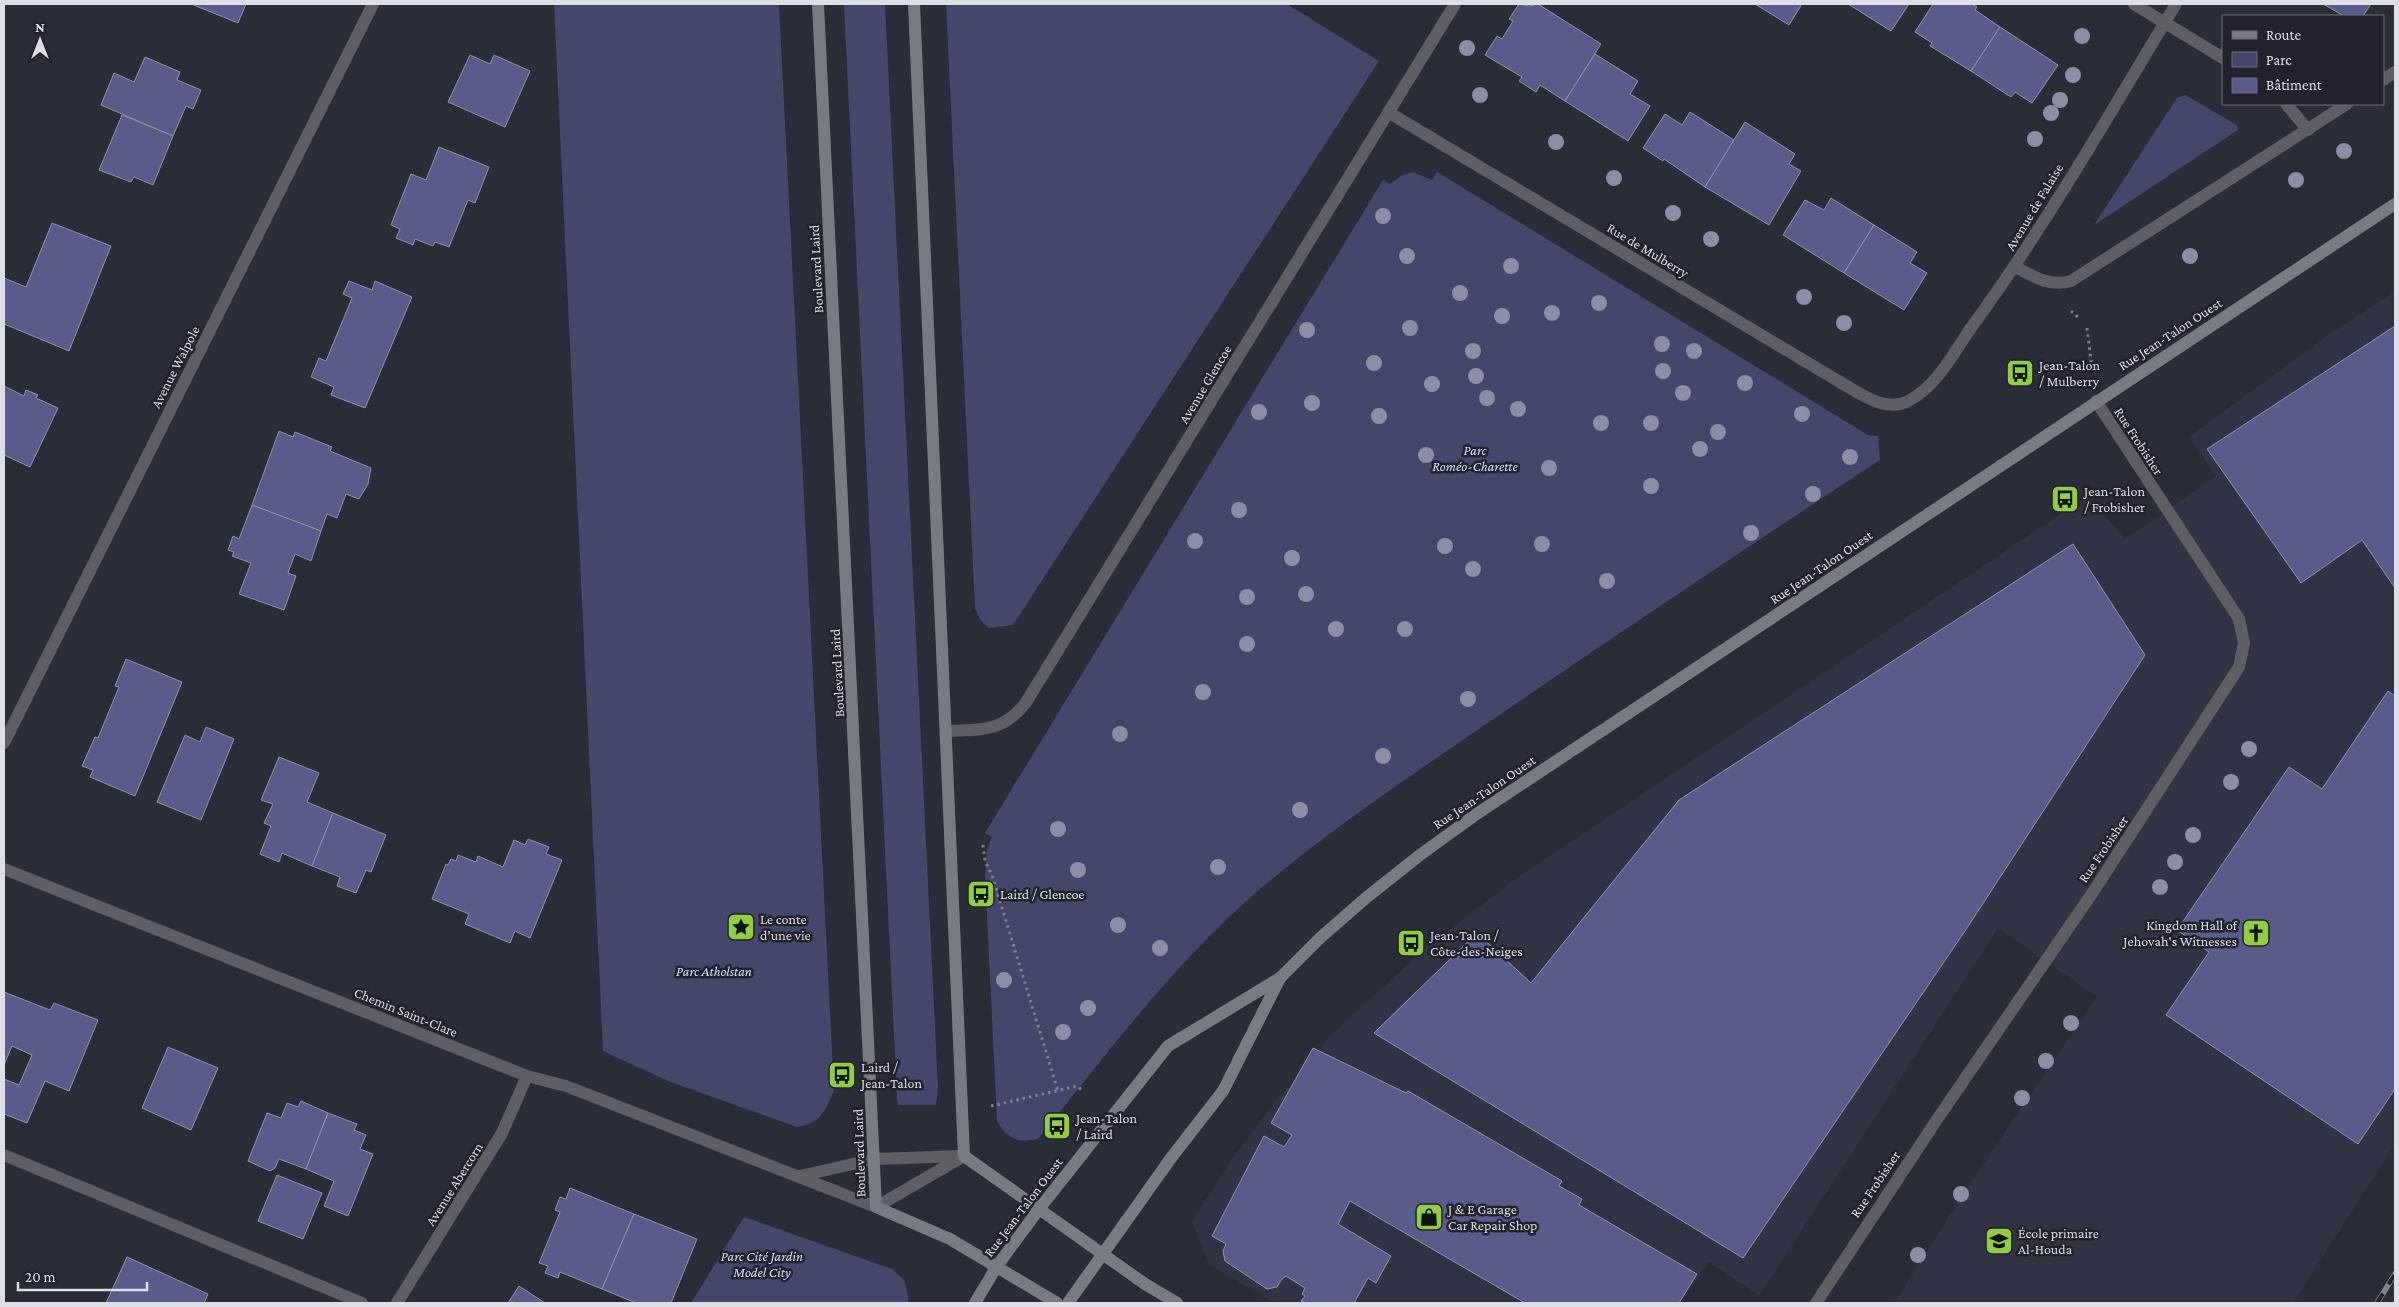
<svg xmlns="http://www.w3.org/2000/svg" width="2399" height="1307" font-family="'Crimson Pro',serif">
<rect width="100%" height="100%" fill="#2a2c37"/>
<polygon fill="#313344" points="2395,291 2395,1144 2293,1303 1894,1303 1973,1179 2097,997 1998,928 1759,1296 1709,1262 1681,1303 1275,1303 1208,1264 1192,1221 1232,1159 1276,1101 1333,1033 1429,945 1518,877 2088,496 2125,539 2216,476 2189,437 2325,337"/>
<g fill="#444769">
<path d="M554 4H779L834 1091C825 1111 821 1123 797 1127L668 1081 603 1051Z"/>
<polygon points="844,4 885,4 938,1088 936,1105 898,1105 897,1097"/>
<polygon points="946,4 1287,4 1379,61 1013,625 989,628 980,619 975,608"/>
<polygon points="2185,95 2237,125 2238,130 2094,225 2177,98"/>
<path d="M1413 172 1432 180 1437 172 1868 435 1878 436 1880 460C1755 542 1631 625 1508 709 1424 767 1338 823 1260 889 1176 961 1108 1052 1039 1138 1020 1145 1006 1138 997 1121L985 875 987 849 992 837 985 833 1383 180 1390 184 1402 175Z"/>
<polygon points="744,1217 892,1269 905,1281 909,1303 691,1303"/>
</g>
<g fill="#595c8b" stroke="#9394a2">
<polygon points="191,4 246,4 238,23"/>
<polygon points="1519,4 1529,6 1538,4 1601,44 1565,101 1540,85 1536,92 1519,81 1522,77 1485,55 1497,36 1502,39 1513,21 1509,19"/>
<polygon points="1755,4 1802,4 1789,25"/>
<polygon points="1848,4 1909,4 1891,31"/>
<polygon points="1933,4 1972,4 1977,7 1975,10 2000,27 1971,71 1930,46 1932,43 1915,32"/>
<polygon points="2323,4 2371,4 2363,16 2344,16"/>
<polygon points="2000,27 2058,65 2032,103 2015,92 2011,97 1971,71"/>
<polygon points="1595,54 1638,81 1630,94 1650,106 1628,141 1565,101"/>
<polygon points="470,55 490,64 494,55 530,71 505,127 448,102"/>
<polygon points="145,57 180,72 177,80 201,90 193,109 186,106 173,136 101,105 114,73 134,82"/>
<polygon points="1690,112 1734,140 1705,187 1664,159 1663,161 1643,148 1665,114 1682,125"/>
<polygon points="122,115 173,136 153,185 134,177 131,182 99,170"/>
<polygon points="1745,122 1795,154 1789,164 1801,171 1769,225 1705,187"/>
<polygon points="439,147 489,167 475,203 468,200 449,247 435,242 433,246 415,239 413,245 396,238 400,229 391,225 411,174 426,180"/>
<polygon points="1831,198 1874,225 1844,273 1783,235 1805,200 1824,210"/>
<polygon points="52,223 111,246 69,351 4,324 4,278 26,287"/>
<polygon points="1874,225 1917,252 1910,263 1927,273 1904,310 1844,273"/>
<polygon points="349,281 372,290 375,281 412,297 365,408 331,395 334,387 311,377 319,358 326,361 352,298 343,294"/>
<polygon points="2395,326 2395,588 2362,540 2301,583 2207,449"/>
<polygon points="4,386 24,396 26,390 38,395 36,398 58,408 30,467 4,455"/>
<polygon points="279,431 293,437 295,432 332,447 330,451 371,468 368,484 359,499 346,494 337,518 327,514 321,531 252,505"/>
<polygon points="252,505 321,531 311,561 295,554 288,573 296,576 284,610 239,594 251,563 232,556 234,552 228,550 233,536 239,539"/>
<polygon points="2073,544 2145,655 1967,928 1743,1258 1374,1033 1477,933 1531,983 1679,800"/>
<polygon points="126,659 182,682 135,796 90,777 93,770 82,766 95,737 98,738 119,687 115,686"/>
<polygon points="2388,691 2395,696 2395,1089 2358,1144 2166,1015 2209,952 2177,930 2289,767 2322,789"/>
<polygon points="206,727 234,739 201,820 157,802 185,735 200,742"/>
<polygon points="279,757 319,773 307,802 333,813 312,866 282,853 279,862 260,854 271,826 264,823 273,804 261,800"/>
<polygon points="333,813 386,835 371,872 366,870 356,893 337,886 340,877 312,866"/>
<polygon points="528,839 549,847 546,854 562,860 530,938 515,931 510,943 465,924 469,914 432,899 446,864 448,865 451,859 456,861 458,855 476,862 478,856 503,867 514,840 525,845"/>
<polygon points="4,992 50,1010 54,1003 98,1020 69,1091 45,1081 27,1123 4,1114 4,1079 19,1085 32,1055 12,1046 4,1065"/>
<polygon points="168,1047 218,1068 191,1130 142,1108"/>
<polygon points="1313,1048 1406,1093 1408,1091 1562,1181 1559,1186 1582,1199 1579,1205 1697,1274 1679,1303 1525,1303 1350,1201 1338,1224 1391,1256 1376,1283 1368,1278 1354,1303 1304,1303 1301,1301 1305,1296 1302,1294 1305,1288 1286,1276 1282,1279 1277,1287 1267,1289 1225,1261 1223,1251 1226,1244 1212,1236 1264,1136 1284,1147 1292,1135 1271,1123"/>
<polygon points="301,1101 328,1113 306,1169 279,1159 275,1168 270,1171 248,1161 267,1113 281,1118 287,1103 298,1107"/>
<polygon points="328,1113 357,1124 354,1130 366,1135 360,1149 373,1154 348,1216 324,1206 334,1181 306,1169"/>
<polygon points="277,1175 322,1193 303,1239 258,1221"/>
<polygon points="570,1188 634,1214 602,1289 560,1272 558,1278 545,1273 548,1266 539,1263 560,1212 555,1210 560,1197 566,1199"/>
<polygon points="634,1214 697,1239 671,1303 636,1303 602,1289"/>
<polygon points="127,1257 208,1294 204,1303 106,1303"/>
<polygon points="519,1286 545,1303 508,1303"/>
</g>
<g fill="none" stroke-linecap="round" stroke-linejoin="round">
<g stroke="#81828c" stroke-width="3" stroke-dasharray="2.5 4" stroke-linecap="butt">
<polyline points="2071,311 2080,319"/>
<polyline points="2087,328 2092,369"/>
<polyline points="983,845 985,861 992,875 1058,1091"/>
<polyline points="991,1106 1077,1086 1084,1092"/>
</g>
<polyline stroke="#5e5f65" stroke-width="12" points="4,1155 362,1303"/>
<g stroke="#5e5f65" stroke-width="12">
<polyline points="2134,4 2223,58"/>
<polyline points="2383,80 2395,72"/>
<polyline points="2286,104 2308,130"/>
<path d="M1388 112 1850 388C1869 399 1889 412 1910 400 1937 386 1954 352 1971 328 2046 225 2110 113 2176 4"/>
<path d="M2016 267C2034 277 2050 287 2071 281L2347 104"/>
<path d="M946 731C980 730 1002 732 1025 704L1455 4"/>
<polyline points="4,743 373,4"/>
<polyline points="4,869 527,1076 566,1086 876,1207 964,1156"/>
<polyline points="800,1176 875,1159 963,1156"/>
<polyline points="397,1303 502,1133 527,1076"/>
<polyline points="1816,1303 1938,1118 2093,892 2239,667 2244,643 2239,619 2096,401"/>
</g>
<g stroke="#797b84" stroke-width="12">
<polyline points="818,4 876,1207 950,1239 1057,1303"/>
<polyline points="914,4 964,1156 1145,1284 1177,1303"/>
<polyline points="975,1303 997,1266 1039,1209 1168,1046 1280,978 1320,938 1367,897 1420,855 1478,813 2395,204"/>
<polyline points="1068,1303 1171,1158 1223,1091 1280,978"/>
</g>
<g stroke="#84868f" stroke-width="5.5">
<polyline id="rail" points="2377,1303 2395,1274"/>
</g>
<use href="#rail" stroke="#21222d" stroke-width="4" stroke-dasharray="11" stroke-linecap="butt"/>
</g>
<g fill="#8b8ea4">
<circle cx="2082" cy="36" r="8"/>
<circle cx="1467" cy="48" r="8"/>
<circle cx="2073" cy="75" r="8"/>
<circle cx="1480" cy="95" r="8"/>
<circle cx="2060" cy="100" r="8"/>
<circle cx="2051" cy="113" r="8"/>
<circle cx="2035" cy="139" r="8"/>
<circle cx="1556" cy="142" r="8"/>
<circle cx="2344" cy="151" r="8"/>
<circle cx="1614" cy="178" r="8"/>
<circle cx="2296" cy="180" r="8"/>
<circle cx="1673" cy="213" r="8"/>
<circle cx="1383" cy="216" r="8"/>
<circle cx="1711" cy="239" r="8"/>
<circle cx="1407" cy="256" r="8"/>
<circle cx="2190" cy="256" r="8"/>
<circle cx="1511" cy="266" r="8"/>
<circle cx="1460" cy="293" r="8"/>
<circle cx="1804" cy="297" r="8"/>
<circle cx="1599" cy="303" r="8"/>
<circle cx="1552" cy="313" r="8"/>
<circle cx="1502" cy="316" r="8"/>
<circle cx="1844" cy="323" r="8"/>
<circle cx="1410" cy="328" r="8"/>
<circle cx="1307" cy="330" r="8"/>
<circle cx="1662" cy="344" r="8"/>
<circle cx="1473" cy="351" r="8"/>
<circle cx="1694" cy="351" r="8"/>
<circle cx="1374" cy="363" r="8"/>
<circle cx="1663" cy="371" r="8"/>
<circle cx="1476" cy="376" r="8"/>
<circle cx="1745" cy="383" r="8"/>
<circle cx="1432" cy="384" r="8"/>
<circle cx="1683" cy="393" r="8"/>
<circle cx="1487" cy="398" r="8"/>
<circle cx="1312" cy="403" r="8"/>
<circle cx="1518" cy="409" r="8"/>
<circle cx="1259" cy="412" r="8"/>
<circle cx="1802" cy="414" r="8"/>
<circle cx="1379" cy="416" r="8"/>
<circle cx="1601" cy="423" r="8"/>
<circle cx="1651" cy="423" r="8"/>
<circle cx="1718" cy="432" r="8"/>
<circle cx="1700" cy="449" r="8"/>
<circle cx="1426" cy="455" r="8"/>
<circle cx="1850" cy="457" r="8"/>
<circle cx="1549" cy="468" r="8"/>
<circle cx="1651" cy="486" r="8"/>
<circle cx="1813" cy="494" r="8"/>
<circle cx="1239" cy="510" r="8"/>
<circle cx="1751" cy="533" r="8"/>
<circle cx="1195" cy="541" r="8"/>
<circle cx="1542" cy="544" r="8"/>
<circle cx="1445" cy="546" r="8"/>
<circle cx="1292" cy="558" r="8"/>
<circle cx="1473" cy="569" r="8"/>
<circle cx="1607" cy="581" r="8"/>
<circle cx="1306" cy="594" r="8"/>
<circle cx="1247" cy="597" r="8"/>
<circle cx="1336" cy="629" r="8"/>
<circle cx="1405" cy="629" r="8"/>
<circle cx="1247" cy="644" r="8"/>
<circle cx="1203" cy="692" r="8"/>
<circle cx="1468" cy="699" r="8"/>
<circle cx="1120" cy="734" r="8"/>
<circle cx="2249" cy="749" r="8"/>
<circle cx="1383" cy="756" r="8"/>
<circle cx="2231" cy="782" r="8"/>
<circle cx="1300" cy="810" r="8"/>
<circle cx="1058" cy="829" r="8"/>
<circle cx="2193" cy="835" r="8"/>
<circle cx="2175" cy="862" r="8"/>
<circle cx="1218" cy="867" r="8"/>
<circle cx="1078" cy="870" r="8"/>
<circle cx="2160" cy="887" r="8"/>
<circle cx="1118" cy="925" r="8"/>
<circle cx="1160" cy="948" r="8"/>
<circle cx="1004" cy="980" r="8"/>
<circle cx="1088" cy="1008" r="8"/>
<circle cx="2071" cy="1023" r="8"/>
<circle cx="1063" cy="1032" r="8"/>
<circle cx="2046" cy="1061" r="8"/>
<circle cx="2022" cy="1098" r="8"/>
<circle cx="1961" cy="1194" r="8"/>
<circle cx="1918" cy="1255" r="8"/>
</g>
<defs>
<g id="bus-square" transform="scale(1.4375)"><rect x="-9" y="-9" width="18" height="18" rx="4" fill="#91cd40" stroke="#21222d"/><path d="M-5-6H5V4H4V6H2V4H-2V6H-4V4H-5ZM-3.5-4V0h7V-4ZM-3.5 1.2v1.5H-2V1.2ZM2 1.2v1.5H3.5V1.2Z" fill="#111"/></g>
<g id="sight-square" transform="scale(1.4375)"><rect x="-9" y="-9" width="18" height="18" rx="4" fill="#91cd40" stroke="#21222d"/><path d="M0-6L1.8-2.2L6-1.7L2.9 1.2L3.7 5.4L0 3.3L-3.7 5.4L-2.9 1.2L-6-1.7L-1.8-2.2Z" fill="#111"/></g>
<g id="church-square" transform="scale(1.4375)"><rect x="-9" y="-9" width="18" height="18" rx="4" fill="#91cd40" stroke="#21222d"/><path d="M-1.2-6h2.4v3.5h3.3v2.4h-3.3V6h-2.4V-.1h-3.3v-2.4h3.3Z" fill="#111"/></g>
<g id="shop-square" transform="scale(1.4375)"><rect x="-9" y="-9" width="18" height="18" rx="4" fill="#91cd40" stroke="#21222d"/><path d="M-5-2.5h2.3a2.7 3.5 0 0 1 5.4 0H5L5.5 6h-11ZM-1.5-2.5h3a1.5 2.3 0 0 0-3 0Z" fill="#111"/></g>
<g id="school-square" transform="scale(1.4375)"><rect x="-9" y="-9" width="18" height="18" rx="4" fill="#91cd40" stroke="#21222d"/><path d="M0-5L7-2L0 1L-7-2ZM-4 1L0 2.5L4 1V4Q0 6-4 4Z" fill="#111"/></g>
</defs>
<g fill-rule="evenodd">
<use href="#bus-square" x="2020" y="373"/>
<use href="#bus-square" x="2065" y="499"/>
<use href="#bus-square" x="981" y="894"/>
<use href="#sight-square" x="741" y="927"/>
<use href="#church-square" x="2256" y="933"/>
<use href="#bus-square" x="1411" y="943"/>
<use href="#bus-square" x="842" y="1075"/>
<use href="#bus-square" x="1057" y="1126"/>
<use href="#shop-square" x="1429" y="1217"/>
<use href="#school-square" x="1999" y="1241"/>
</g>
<g text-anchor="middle" stroke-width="5" stroke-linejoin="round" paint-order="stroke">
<g font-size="14" fill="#dddee6" stroke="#21222d">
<text transform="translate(2034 207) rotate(-59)" y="5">Avenue de Falaise</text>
<text transform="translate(1648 250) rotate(31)" y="5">Rue de Mulberry</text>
<text transform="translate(816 269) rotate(-93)" y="5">Boulevard Laird</text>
<text transform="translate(2170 334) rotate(-33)" y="5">Rue Jean-Talon Ouest</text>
<text transform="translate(175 367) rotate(-63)" y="5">Avenue Walpole</text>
<text transform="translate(1205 384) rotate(-59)" y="5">Avenue Glencoe</text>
<text transform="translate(2139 441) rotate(57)" y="5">Rue Frobisher</text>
<text transform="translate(1821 567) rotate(-34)" y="5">Rue Jean-Talon Ouest</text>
<text transform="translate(837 673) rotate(-93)" y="5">Boulevard Laird</text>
<text transform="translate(1484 792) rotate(-34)" y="5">Rue Jean-Talon Ouest</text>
<text transform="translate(2103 849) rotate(-56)" y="5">Rue Frobisher</text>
<text transform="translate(406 1012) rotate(22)" y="5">Chemin Saint-Clare</text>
<text transform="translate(859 1153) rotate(-92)" y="5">Boulevard Laird</text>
<text transform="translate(454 1184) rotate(-58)" y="5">Avenue Abercorn</text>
<text transform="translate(1875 1184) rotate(-56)" y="5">Rue Frobisher</text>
<text transform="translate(1023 1207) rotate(-53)" y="5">Rue Jean-Talon Ouest</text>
</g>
<g font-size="14" fill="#dddee6" stroke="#21222d" text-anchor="start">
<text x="2039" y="370">Jean-Talon<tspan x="2039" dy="16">/ Mulberry</tspan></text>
<text x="2084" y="496">Jean-Talon<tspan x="2084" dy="16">/ Frobisher</tspan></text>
<text x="1000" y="899">Laird / Glencoe</text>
<text x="760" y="924">Le conte<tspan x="760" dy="16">d’une vie</tspan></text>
<text x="2237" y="930" text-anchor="end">Kingdom Hall of<tspan x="2237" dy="16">Jehovah's Witnesses</tspan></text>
<text x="1430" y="940">Jean-Talon /<tspan x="1430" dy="16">Côte-des-Neiges</tspan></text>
<text x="861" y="1072">Laird /<tspan x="861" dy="16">Jean-Talon</tspan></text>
<text x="1076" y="1123">Jean-Talon<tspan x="1076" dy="16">/ Laird</tspan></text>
<text x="1448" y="1214">J &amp; E Garage<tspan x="1448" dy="16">Car Repair Shop</tspan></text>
<text x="2018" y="1238">École primaire<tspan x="2018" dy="16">Al-Houda</tspan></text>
</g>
<g font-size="14" font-style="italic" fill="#dbdffd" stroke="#21222d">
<text x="1475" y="455">Parc<tspan x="1475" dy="16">Roméo-Charette</tspan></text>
<text x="714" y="976">Parc Atholstan</text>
<text x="762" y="1261">Parc Cité Jardin<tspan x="762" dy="16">Model City</tspan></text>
</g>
</g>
<rect width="2399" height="1307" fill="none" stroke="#dddee6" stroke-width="10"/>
<rect x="2222" y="15" width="162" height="90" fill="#21222d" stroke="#6c6d77"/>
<rect x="2232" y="31" width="25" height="8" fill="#797b84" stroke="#6c6d77"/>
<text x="2266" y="40" font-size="15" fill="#dddee6">Route</text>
<rect x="2232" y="52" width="25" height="15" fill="#444769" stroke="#6c6d77"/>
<text x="2266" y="65" font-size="15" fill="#dddee6">Parc</text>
<rect x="2232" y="78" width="25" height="15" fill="#595c8b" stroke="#6c6d77"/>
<text x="2266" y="90" font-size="15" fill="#dddee6">Bâtiment</text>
<g transform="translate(40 40)" stroke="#21222d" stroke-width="4" paint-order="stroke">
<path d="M0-4L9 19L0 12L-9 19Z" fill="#dddee6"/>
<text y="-8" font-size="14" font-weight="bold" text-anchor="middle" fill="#dddee6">N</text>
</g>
<path d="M18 1282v8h129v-8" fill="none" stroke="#dddee6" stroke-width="2.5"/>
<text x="25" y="1282" font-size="15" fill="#dddee6" stroke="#21222d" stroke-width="4" paint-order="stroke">20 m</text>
</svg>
